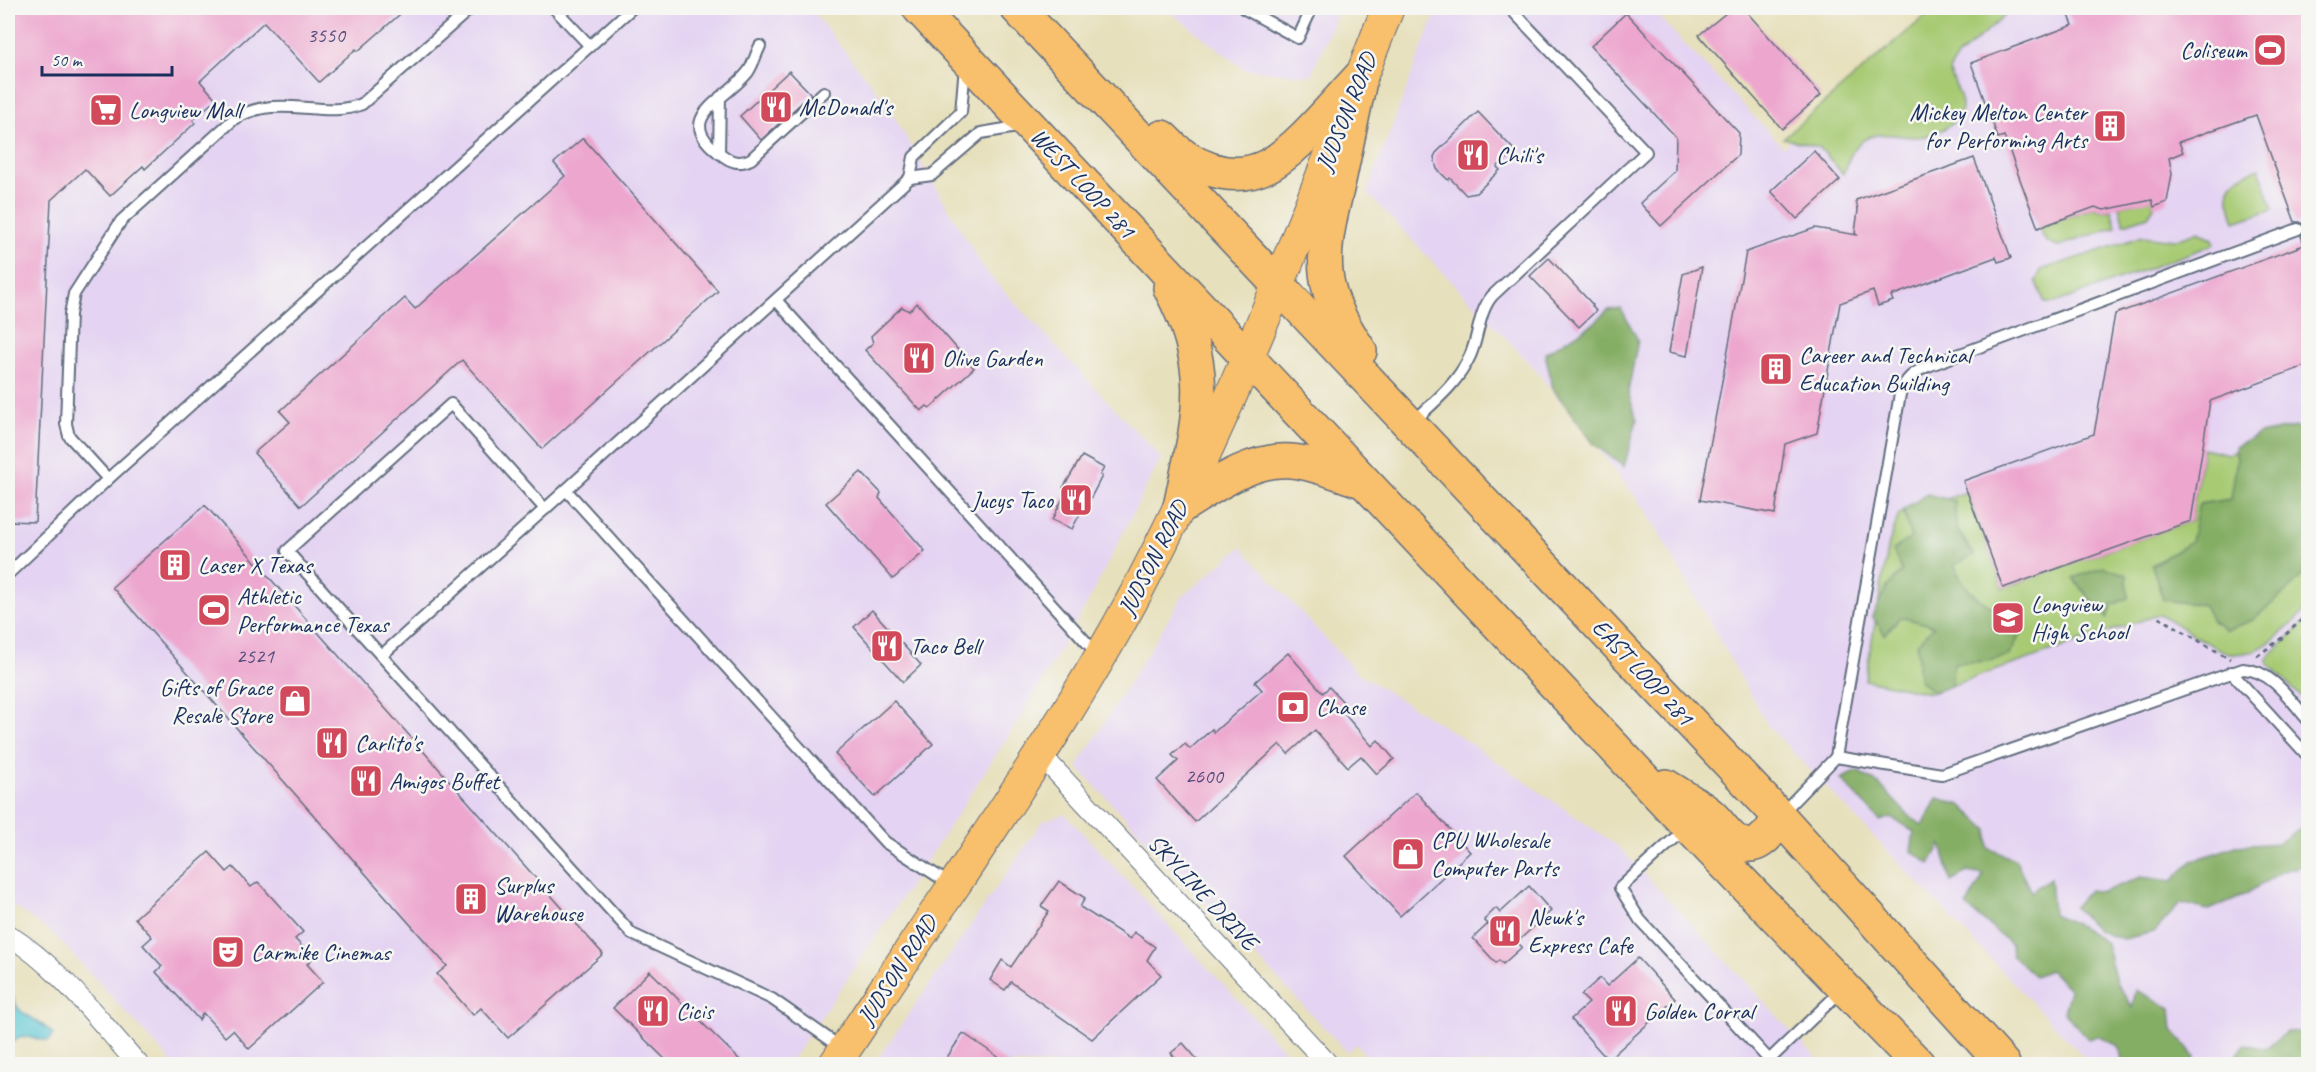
<svg xmlns="http://www.w3.org/2000/svg" width="2316" height="1072" font-family="Caveat,sans-serif">
<rect width="100%" height="100%" fill="#f6f6f2"/>
<filter id="ink" filterUnits="userSpaceOnUse"><feTurbulence type="fractalNoise" baseFrequency=".0167" numOctaves="2"/><feDisplacementMap in="SourceGraphic" scale="12" xChannelSelector="R" yChannelSelector="G"/><feConvolveMatrix kernelMatrix="1 2 1 2 8 2 1 2 1" color-interpolation-filters="sRGB"/></filter>
<filter id="wash" filterUnits="userSpaceOnUse"><feTurbulence type="fractalNoise" baseFrequency=".008" numOctaves="4" result="noise"/><feDisplacementMap in="SourceGraphic" scale="24" xChannelSelector="R" yChannelSelector="G"/><feGaussianBlur stdDeviation="1.35" result="paint"/><feColorMatrix in="noise" values="0 0 0 0 0 0 0 0 0 0 0 0 0 0 0 0 0 1.4 0 .05"/><feComposite in="paint" operator="in"/></filter>
<g filter="url(#wash)">
<rect width="100%" height="100%" fill="#e7e0bc"/>
<g fill="#e4d3f2">
<polygon points="8,8 810,8 884,100 986,272 1161,458 1088,602 1021,716 931,855 789,1064 173,1064 55,935 8,902"/>
<polygon points="1165,8 1339,8 1311,76 1244,69"/>
<polygon points="1439,8 1650,8 1783,147 1951,8 2308,8 2308,1064 2091,1064 1768,726 1646,510 1536,370 1367,193 1427,34"/>
<polygon points="1241,547 1357,673 1461,737 1619,847 1822,1064 1374,1064 1356,1044 1347,1052 1077,767 1182,597"/>
<polygon points="1065,814 1297,1064 874,1064 1043,821"/>
</g>
<g fill="#a7ca73" stroke="#617c68" stroke-width="1.5">
<path d="M1935 8H2014L1957 57 1949 71C1953 81 1962 95 1962 106 1963 124 1931 137 1916 137 1897 137 1877 129 1861 142 1851 150 1848 162 1843 174L1819 147 1783 138Z"/>
<path d="M2259 168 2273 209 2235 222C2224 187 2224 182 2259 168Z"/>
<polygon points="2152,199 2154,207 2148,216 2124,224 2119,207"/>
<path d="M2095 207 2104 210 2111 209 2116 227 2059 246C2046 245 2043 238 2039 228Z"/>
<polygon points="2199,231 2213,239 2215,244 2055,303 2045,303 2036,281 2041,270 2143,236 2174,240"/>
<path d="M2284 434 2308 442V608C2288 627 2261 659 2230 653 2216 651 2175 623 2160 614L1930 693 1865 680 1889 543 1899 514 1967 492 2003 588 2191 521 2203 448 2228 454Z"/>
<polygon points="2308,619 2308,704 2269,665 2267,660 2270,655"/>
</g>
<g fill="#85ae65" stroke="#506e62" stroke-width="1.5">
<polygon points="1621,308 1638,340 1628,392 1637,420 1624,467 1594,444 1553,389 1545,353 1593,324 1608,310"/>
<polygon points="2295,427 2308,433 2308,570 2287,591 2251,621 2226,630 2212,621 2204,605 2163,600 2152,565 2191,542 2199,504 2231,499 2237,458 2235,447 2259,434"/>
<path d="M1927 494 1955 501 1956 528 1974 555 1954 565C1969 601 1993 608 2026 622L2010 655 1989 661 1954 663 1951 686 1934 692 1919 680 1917 644 1934 626 1900 617 1885 635 1872 616 1887 587 1902 571 1893 550 1911 538 1903 510Z"/>
<polygon points="2104,567 2127,575 2128,598 2112,605 2107,618 2073,578"/>
<polygon points="1857,771 1879,784 1906,813 1923,826 1937,798 1961,805 1988,830 1988,848 2016,860 2031,892 2050,878 2053,914 2080,926 2106,943 2116,982 2132,1007 2136,990 2171,1008 2173,1030 2195,1057 2191,1064 2123,1064 2118,1046 2097,1036 2088,1039 2064,1012 2070,990 2050,970 2035,976 2012,956 2011,944 1966,906 1984,875 1967,872 1951,882 1941,844 1930,864 1911,851 1914,832 1891,817 1880,821 1841,779"/>
<polygon points="2308,823 2308,864 2281,872 2246,894 2208,910 2181,903 2154,932 2123,939 2098,931 2074,907 2089,890 2103,892 2141,877 2172,881 2192,861 2236,846 2278,843"/>
<polygon points="2308,1031 2308,1064 2231,1064 2245,1044 2266,1049 2286,1032"/>
</g>
<path fill="#5cc7d4" stroke="#3c7b99" stroke-width="1.5" d="M8 992C14 997 15 1006 21 1011 32 1019 43 1023 53 1034L49 1041 21 1036 8 1046Z"/>
<g id="blocks">
<g fill="#eda7cf">
<polygon points="8,8 407,8 358,51 356,49 319,82 264,22 200,81 216,99 193,120 195,123 145,169 143,166 110,196 85,169 51,200 35,522 8,521"/>
<polygon points="1732,8 1743,8 1821,95 1782,129 1699,35"/>
<polygon points="2066,8 2308,8 2308,365 2210,401 2191,521 2003,588 1963,481 2094,434 2115,314 2304,245 2301,236 2305,231 2305,226 2300,222 2295,222 2256,115 2179,142 2183,152 2169,158 2172,174 2167,202 2154,207 2152,200 2104,210 2095,207 2038,228 2004,136 1998,138 1971,63 2073,25"/>
<polygon points="1626,13 1739,133 1738,155 1661,226 1640,203 1675,171 1676,137 1591,46"/>
<polygon points="789,71 811,94 761,140 740,116"/>
<polygon points="1478,112 1515,151 1497,167 1500,170 1476,193 1466,195 1450,178 1448,180 1437,169 1434,157 1436,153"/>
<polygon points="583,138 718,291 542,449 462,360 301,506 254,453 290,422 280,411 405,298 415,309 546,193 565,176 554,163"/>
<polygon points="1814,151 1840,180 1797,219 1771,191"/>
<polygon points="1974,158 2011,258 1998,262 1996,257 1891,296 1893,301 1878,306 1873,291 1840,303 1817,433 1785,444 1775,514 1700,500 1746,252 1815,228 1857,235 1855,233 1858,210 1856,200"/>
<polygon points="1549,258 1593,305 1592,306 1596,311 1579,327 1530,276"/>
<polygon points="1702,267 1687,356 1669,352 1683,274"/>
<polygon points="917,303 974,368 930,408 927,406 921,411 865,350 873,343 871,336 902,307 909,311"/>
<polygon points="1082,456 1104,468 1100,475 1102,476 1084,511 1082,510 1072,529 1052,520 1067,490 1063,488"/>
<polygon points="861,472 881,493 879,498 925,551 893,579 826,503"/>
<polygon points="205,505 603,954 508,1038 481,1008 473,1015 437,974 447,966 112,587"/>
<polygon points="872,610 921,665 903,682 854,627"/>
<polygon points="1288,653 1323,693 1329,687 1345,704 1340,709 1372,746 1378,740 1394,759 1377,774 1361,756 1348,767 1315,730 1288,754 1280,744 1195,822 1157,780 1178,761 1172,755 1185,744 1190,749 1212,729 1214,732 1262,690 1255,682"/>
<polygon points="894,701 933,744 875,797 835,754"/>
<polygon points="1416,792 1470,852 1400,916 1346,856"/>
<polygon points="209,852 227,872 233,867 251,887 258,882 303,932 295,939 313,958 307,964 323,982 249,1049 233,1030 225,1037 203,1013 199,1020 156,972 162,966 143,945 152,937 135,918"/>
<polygon points="1059,881 1085,898 1080,907 1130,939 1134,932 1155,947 1147,960 1161,975 1092,1039 1011,982 1005,990 990,980 1002,960 1011,967 1049,911 1041,906"/>
<polygon points="1529,886 1551,911 1517,942 1522,947 1503,964 1499,960 1496,963 1473,938 1488,924 1484,920 1496,908 1500,913"/>
<polygon points="1638,958 1675,999 1608,1060 1571,1019 1589,1003 1581,995 1600,978 1607,986"/>
<polygon points="650,971 693,1014 745,1065 671,1065 613,1008"/>
<polygon points="963,1033 1010,1065 942,1065"/>
<polygon points="1183,1043 1202,1065 1181,1065 1171,1053"/>
</g>
</g>
</g>
<g filter="url(#ink)">
<use href="#blocks" fill-opacity="0" stroke="#626d7f" stroke-width="1.5"/>
<g fill="none" stroke-linecap="round" stroke-linejoin="round">
<g stroke="#626d7f" stroke-width="14">
<g id="lane">
<polyline points="554,8 590,46"/>
<polyline points="1243,8 1298,38 1312,8"/>
<path d="M760 46C756 54 753 65 748 72 723 103 668 119 725 157 733 163 741 164 751 159L824 92"/>
<polyline points="965,66 961,112 914,157 910,178 932,175 981,133 1023,126"/>
<polyline points="719,153 720,97"/>
<polyline points="776,300 1098,655"/>
<path d="M1413 422C1434 402 1458 383 1470 356 1479 337 1478 313 1492 296L1646 152 1510 8"/>
<path d="M108 479 69 436 66 424 70 314 74 294 121 221 234 119C279 92 323 120 362 104L471 8"/>
<polyline points="566,490 885,842 950,884"/>
<polyline points="8,574 108,479 632,8"/>
<polyline points="382,655 545,509"/>
<polyline points="2231,672 2308,756"/>
<path d="M1836 757 1900 394C1905 379 1914 372 1928 366L2298 229"/>
<path d="M1781 814 1836 757 1942 774 2243 669C2272 670 2291 701 2308 720"/>
<polyline points="1686,828 1620,888 1640,920 1773,1064"/>
<polyline points="842,1048 772,999 632,934 287,551 451,404 545,509 910,178"/>
<polyline points="1769,1060 1842,990"/>
</g>
</g>
<g stroke="#626d7f" stroke-width="22">
<g id="street">
<polyline points="1040,754 1328,1064"/>
<path d="M8 935C60 967 98 1020 138 1064"/>
</g>
</g>
<g stroke="#626d7f" stroke-width="34">
<path id="primary" d="M835 1064C875 1004 914 944 955 884 1018 789 1082 694 1136 593 1235 405 1311 205 1388 8"/>
</g>
<g stroke="#626d7f" stroke-width="36">
<g id="highway">
<polyline points="919,8 1688,826 1918,1064"/>
<polyline points="1017,8 1779,816 2003,1064"/>
<path d="M1162 137C1188 165 1229 185 1267 166 1297 151 1336 102 1361 76"/>
<path d="M1170 288C1215 372 1198 420 1180 507"/>
<path d="M1360 351C1347 331 1335 312 1329 289 1319 252 1332 212 1340 176 1347 142 1354 109 1361 76"/>
<path d="M1180 507C1213 487 1250 458 1291 461 1315 463 1337 473 1359 480"/>
<path d="M1666 786C1680 795 1694 802 1707 812 1717 819 1723 831 1733 839 1754 856 1771 835 1779 816"/>
</g>
</g>
<g stroke="#626d7f" stroke-width="3" stroke-dasharray="4.5 4.5" stroke-linecap="butt">
<polyline points="2159,617 2230,659"/>
<polyline points="2257,656 2282,638 2308,614"/>
</g>
<use href="#lane" stroke="#fff" stroke-width="10"/>
<use href="#street" stroke="#fff" stroke-width="20"/>
<use href="#primary" stroke="#f8bf6c" stroke-width="32"/>
<use href="#highway" stroke="#f8bf6c" stroke-width="33"/>
</g>
</g>
<defs>
<g id="stadium-square" transform="scale(1.725)"><rect x="-9" y="-9" width="18" height="18" rx="4" fill="#d1495b" stroke="#f6f6f2"/><path d="M0-5a6.5 5 0 1 0 0 10a6.5 5 0 1 0 0-10ZM-3.5-1.8h7v3.6h-7Z" fill="#fff"/></g>
<g id="restaurant-square" transform="scale(1.725)"><rect x="-9" y="-9" width="18" height="18" rx="4" fill="#d1495b" stroke="#f6f6f2"/><path d="M-5-6h1v4h1v-4h1v4h1v-4h1v5L-1.5 .5V6h-2V.5L-5-1ZM5-6V6H3V1.5H1.5Q1.5-4 5-6Z" fill="#fff"/></g>
<g id="supermarket-square" transform="scale(1.725)"><rect x="-9" y="-9" width="18" height="18" rx="4" fill="#d1495b" stroke="#f6f6f2"/><path d="M-6-5.5h2.5l.6 2H6L4.5 2H-2.5L-4.4-4H-6ZM-1.5 3.2a1.3 1.3 0 1 0 .1 0ZM3 3.2a1.3 1.3 0 1 0 .1 0Z" fill="#fff"/></g>
<g id="building-square" transform="scale(1.725)"><rect x="-9" y="-9" width="18" height="18" rx="4" fill="#d1495b" stroke="#f6f6f2"/><path d="M-4-6H4V6H1V3H-1V6H-4ZM-2.5-4.3h1.7v1.8h-1.7ZM.8-4.3h1.7v1.8H.8ZM-2.5-1h1.7V.8h-1.7ZM.8-1h1.7V.8H.8Z" fill="#fff"/></g>
<g id="school-square" transform="scale(1.725)"><rect x="-9" y="-9" width="18" height="18" rx="4" fill="#d1495b" stroke="#f6f6f2"/><path d="M0-5L7-2L0 1L-7-2ZM-4 1L0 2.5L4 1V4Q0 6-4 4Z" fill="#fff"/></g>
<g id="shop-square" transform="scale(1.725)"><rect x="-9" y="-9" width="18" height="18" rx="4" fill="#d1495b" stroke="#f6f6f2"/><path d="M-5-2.5h2.3a2.7 3.5 0 0 1 5.4 0H5L5.5 6h-11ZM-1.5-2.5h3a1.5 2.3 0 0 0-3 0Z" fill="#fff"/></g>
<g id="bank-square" transform="scale(1.725)"><rect x="-9" y="-9" width="18" height="18" rx="4" fill="#d1495b" stroke="#f6f6f2"/><path d="M-6-4H6V4H-6ZM0-2.3a2.3 2.3 0 1 0 0 4.6a2.3 2.3 0 1 0 0-4.6Z" fill="#fff"/></g>
<g id="theatre-square" transform="scale(1.725)"><rect x="-9" y="-9" width="18" height="18" rx="4" fill="#d1495b" stroke="#f6f6f2"/><path d="M-5-5.5Q0-4 5-5.5V0Q5 5 0 6Q-5 5-5 0ZM-3.3-2.5H-1v1.5H-3.3ZM1-2.5H3.3v1.5H1ZM-2.8 1Q0 5.5 2.8 1Z" fill="#fff"/></g>
</defs>
<g fill-rule="evenodd">
<use href="#stadium-square" x="2270" y="50"/>
<use href="#restaurant-square" x="776" y="107"/>
<use href="#supermarket-square" x="106" y="110"/>
<use href="#building-square" x="2110" y="126"/>
<use href="#restaurant-square" x="1473" y="155"/>
<use href="#restaurant-square" x="919" y="358"/>
<use href="#building-square" x="1776" y="369"/>
<use href="#restaurant-square" x="1076" y="500"/>
<use href="#building-square" x="175" y="565"/>
<use href="#stadium-square" x="214" y="610"/>
<use href="#school-square" x="2008" y="618"/>
<use href="#restaurant-square" x="887" y="646"/>
<use href="#shop-square" x="295" y="701"/>
<use href="#bank-square" x="1293" y="707"/>
<use href="#restaurant-square" x="332" y="743"/>
<use href="#restaurant-square" x="366" y="781"/>
<use href="#shop-square" x="1408" y="854"/>
<use href="#building-square" x="471" y="899"/>
<use href="#restaurant-square" x="1505" y="931"/>
<use href="#theatre-square" x="228" y="952"/>
<use href="#restaurant-square" x="653" y="1011"/>
<use href="#restaurant-square" x="1621" y="1011"/>
</g>
<g text-anchor="middle" stroke-width="5" stroke-linejoin="round" paint-order="stroke">
<g font-size="21" fill="#504d7a">
<text x="326" y="42">3550</text>
<text x="255" y="663">2521</text>
<text x="1204" y="783">2600</text>
</g>
<g font-size="24" fill="#1b2f5e" stroke="#f6f6f2" text-anchor="start">
<text x="2247" y="58" text-anchor="end">Coliseum</text>
<text x="799" y="115">McDonald's</text>
<text x="129" y="118">Longview Mall</text>
<text x="2087" y="120" text-anchor="end">Mickey Melton Center<tspan x="2087" dy="28">for Performing Arts</tspan></text>
<text x="1496" y="163">Chili's</text>
<text x="1799" y="363">Career and Technical<tspan x="1799" dy="28">Education Building</tspan></text>
<text x="942" y="366">Olive Garden</text>
<text x="1053" y="508" text-anchor="end">Jucys Taco</text>
<text x="198" y="573">Laser X Texas</text>
<text x="237" y="604">Athletic<tspan x="237" dy="28">Performance Texas</tspan></text>
<text x="2031" y="612">Longview<tspan x="2031" dy="28">High School</tspan></text>
<text x="910" y="654">Taco Bell</text>
<text x="272" y="695" text-anchor="end">Gifts of Grace<tspan x="272" dy="28">Resale Store</tspan></text>
<text x="1316" y="715">Chase</text>
<text x="355" y="751">Carlito's</text>
<text x="389" y="789">Amigos Buffet</text>
<text x="1431" y="848">CPU Wholesale<tspan x="1431" dy="28">Computer Parts</tspan></text>
<text x="494" y="893">Surplus<tspan x="494" dy="28">Warehouse</tspan></text>
<text x="1528" y="925">Newk's<tspan x="1528" dy="28">Express Cafe</tspan></text>
<text x="251" y="960">Carmike Cinemas</text>
<text x="676" y="1019">Cicis</text>
<text x="1644" y="1019">Golden Corral</text>
</g>
<g font-size="24" fill="#1b2f5e" stroke="#f6f6f2">
<text transform="translate(1346 112) rotate(-68)" y="8">JUDSON ROAD</text>
<text transform="translate(1083 183) rotate(47)" y="8">WEST LOOP 281</text>
<text transform="translate(1153 558) rotate(-63)" y="8">JUDSON ROAD</text>
<text transform="translate(1643 672) rotate(47)" y="8">EAST LOOP 281</text>
<text transform="translate(1203 892) rotate(47)" y="8">SKYLINE DRIVE</text>
<text transform="translate(897 970) rotate(-57)" y="8">JUDSON ROAD</text>
</g>
</g>
<rect width="2316" height="1072" fill="none" stroke="#f6f6f2" stroke-width="30"/>
<path d="M42 66v9h130v-9" fill="none" stroke="#1b2f5e" stroke-width="3"/>
<text x="51" y="66" font-size="18" fill="#1b2f5e" stroke="#f6f6f2" stroke-width="4.5" paint-order="stroke">50 m</text>
</svg>
